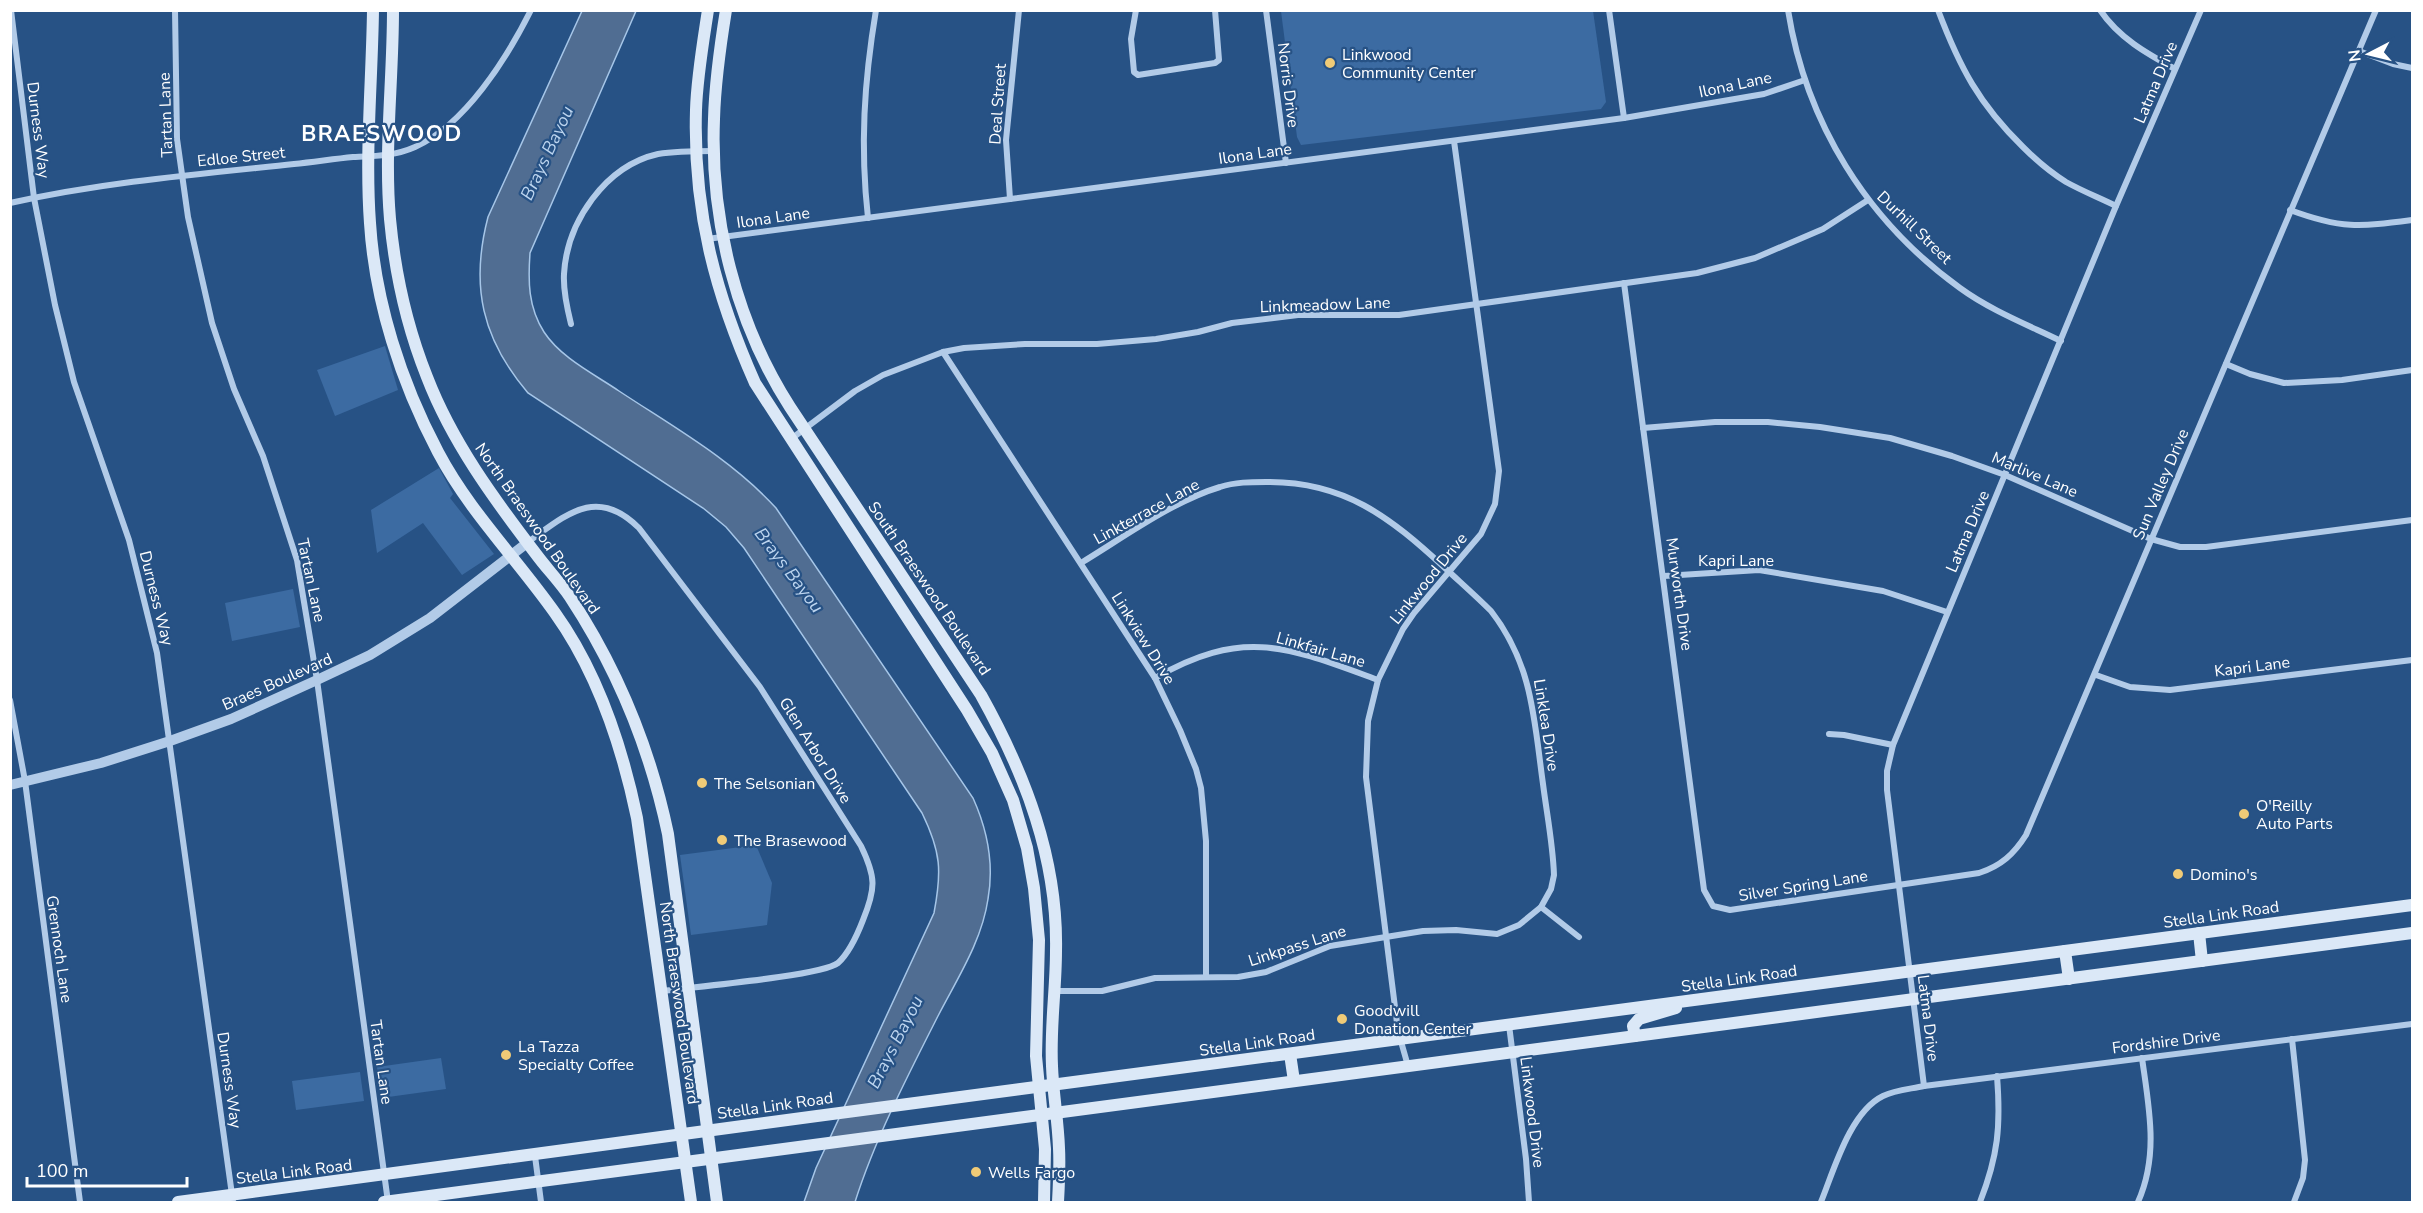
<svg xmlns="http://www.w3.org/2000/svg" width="2423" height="1213" font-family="'Nunito Sans',sans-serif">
<rect width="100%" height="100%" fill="#275285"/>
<g fill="#3c6ba2">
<polygon points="1281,11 1593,11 1606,102 1601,109 1301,145 1297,137"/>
<polygon points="385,346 398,390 335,416 317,370"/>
<polygon points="439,468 453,494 450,498 494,554 462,575 423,523 377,553 371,510"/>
<polygon points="293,589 300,627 232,641 225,603"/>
<polygon points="756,845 772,883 767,925 691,935 680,855"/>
<polygon points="441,1058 446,1089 381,1098 377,1067"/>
<polygon points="360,1072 364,1101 296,1110 292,1081"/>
</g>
<path fill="#506d92" stroke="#a6c6e8" stroke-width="1.5" d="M582 11H636L530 253C528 281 528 307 544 332 561 358 594 374 619 391 675 428 731 459 776 508L973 798C987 829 994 865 988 899 982 941 957 979 938 1016 908 1075 875 1139 855 1202H804L816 1168 934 913C942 871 941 852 922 813L744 548 726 527 703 508 528 393C482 339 470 286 488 217Z"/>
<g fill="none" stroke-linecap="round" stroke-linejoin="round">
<g stroke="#b2cbe8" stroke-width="6">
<polyline points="11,10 34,198 55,305 74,382 129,540 157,653 233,1202"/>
<polyline points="175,10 177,139 188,217 212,323 234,389 263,456 297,560 317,680 388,1202"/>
<polyline points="1136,10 1131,39 1134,72 1138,75 1215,63 1219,60 1215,10"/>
<polyline points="1266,10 1286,163"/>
<polyline points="1609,10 1624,118"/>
<path d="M1788 10C1806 123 1867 221 1960 288 1990 310 2028 325 2061 341"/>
<path d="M1938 10C1960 68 1979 104 2023 147 2036 160 2050 172 2066 182 2082 191 2100 198 2116 206"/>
<path d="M2100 10C2119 38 2146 53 2175 69"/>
<polyline points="2359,51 2393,64 2412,68"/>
<polyline points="1010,199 1006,140 1019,10"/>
<path d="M10 203C104 182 199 174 294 164 314 162 333 159 353 157 375 156 395 156 415 147 465 125 507 58 531 10"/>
<path d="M2290 210C2341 229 2359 227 2412 220"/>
<path d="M868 218C860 146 864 82 876 10"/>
<polyline points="707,239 1624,118 1764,94 1805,80"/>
<path d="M1624 283 1704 890 1713 906 1730 910 1979 873C2001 866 2014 854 2026 835L2376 10"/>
<path d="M571 324C567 308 563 291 564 274 567 222 605 166 658 154 676 151 696 151 714 151"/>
<polyline points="943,352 1155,678 1180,730 1196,769 1201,788 1206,841 1206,977"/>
<polyline points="2226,364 2250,374 2284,383 2342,380 2412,370"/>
<polyline points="1643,428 1715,422 1768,422 1820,427 1890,438 1952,456 2005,475 2151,539 2180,547 2206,547 2412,520"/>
<polyline points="791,439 855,391 883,375 943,352 964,348 1025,344 1097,344 1156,339 1198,332 1232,323 1298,315 1399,315 1697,273 1755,258 1823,229 1868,200"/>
<path d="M528 542C567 514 597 486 639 528L760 687 861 846C876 877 876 888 863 920 858 933 849 953 838 963 821 976 691 987 662 991"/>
<polyline points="1664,576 1759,570 1883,591 1947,612"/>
<polyline points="2096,675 2130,687 2170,690 2412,660"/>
<path d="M1155 678C1244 627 1288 647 1378 680"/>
<polyline points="10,700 25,781 80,1202"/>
<polyline points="1829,734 1844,735 1893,745"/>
<polyline points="1541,907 1579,937"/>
<path d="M1055 991H1102L1155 978 1238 977 1266 972 1330 946 1423 931 1456 930 1497 934 1519 925 1541 907 1551 889 1554 875C1553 845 1547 815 1543 784 1534 720 1533 665 1491 611 1476 596 1460 582 1445 568 1390 517 1344 481 1266 482 1251 482 1235 482 1220 487 1173 501 1124 537 1081 563"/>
<polyline points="1509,1025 1526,1159 1529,1202"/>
<polyline points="2292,1039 2305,1160 2303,1178 2294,1202"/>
<polyline points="1408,1066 1398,1031 1366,777 1368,721 1378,680 1403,629 1414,613 1481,534 1495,504 1499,471 1454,141"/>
<polyline points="1924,1086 1887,790 1887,771 1893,745 2116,206 2201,10"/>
<polyline points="535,1156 541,1202"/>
<path d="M1821 1202C1834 1170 1850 1112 1883 1096 1895 1090 1911 1089 1924 1086L2412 1024"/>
<path d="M1980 1202C1998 1156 2001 1126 1997 1076"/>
<path d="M2138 1202C2159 1155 2149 1108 2142 1058"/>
</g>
<polyline stroke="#b2cbe8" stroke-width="10" points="10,785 101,763 170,741 231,719 317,680 370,655 430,618 527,543"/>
<g stroke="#dbe8f7" stroke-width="12">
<path d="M373 10C372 81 365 153 370 223 375 302 401 382 438 452 469 511 517 559 555 613 598 673 622 746 637 818L691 1202"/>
<path d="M393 10C393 80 384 150 390 219 395 273 407 327 427 377 452 442 494 499 536 554 547 569 560 582 570 597 618 670 650 748 668 834L717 1202"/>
<path d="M708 10C703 43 697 77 696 110 693 210 715 293 755 383L967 710 992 753 1013 800 1027 848 1034 888 1039 940 1036 1056 1045 1149 1044 1202"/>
<path d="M726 10C720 47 715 83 714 119 710 219 736 323 790 407L981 695C1025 774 1058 859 1056 951 1056 989 1050 1027 1052 1066 1053 1093 1058 1120 1059 1148 1060 1166 1059 1184 1058 1202"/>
<polyline points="2199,933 2202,961"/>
<polyline points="2065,951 2069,979"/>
<polyline points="1635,1036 1633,1026 1639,1019 1676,1008"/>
<polyline points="1290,1054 1294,1081"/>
<polyline points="178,1202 817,1116 2412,905"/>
<polyline points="384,1202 2412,933"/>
</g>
</g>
<g fill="#f0cb77" stroke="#275285" stroke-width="2">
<circle cx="1330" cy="63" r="6"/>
<circle cx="702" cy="783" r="6"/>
<circle cx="2244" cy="814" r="6"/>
<circle cx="722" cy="840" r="6"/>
<circle cx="2178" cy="874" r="6"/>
<circle cx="1342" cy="1019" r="6"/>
<circle cx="506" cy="1055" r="6"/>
<circle cx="976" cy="1172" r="6"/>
</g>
<g text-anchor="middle" stroke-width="4.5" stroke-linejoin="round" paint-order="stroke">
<g font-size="16" fill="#fff" stroke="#275285" text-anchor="start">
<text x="1342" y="60">Linkwood<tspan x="1342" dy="18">Community Center</tspan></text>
<text x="714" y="789">The Selsonian</text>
<text x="2256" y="811">O'Reilly<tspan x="2256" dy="18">Auto Parts</tspan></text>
<text x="734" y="846">The Brasewood</text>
<text x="2190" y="880">Domino's</text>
<text x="1354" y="1016">Goodwill<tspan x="1354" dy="18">Donation Center</tspan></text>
<text x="518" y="1052">La Tazza<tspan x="518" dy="18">Specialty Coffee</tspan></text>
<text x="988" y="1178">Wells Fargo</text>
</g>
<g font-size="16" fill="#fff" stroke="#275285">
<text transform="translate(2155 82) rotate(-67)" y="6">Latma Drive</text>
<text transform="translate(1735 84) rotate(-12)" y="6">Ilona Lane</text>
<text transform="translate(1289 85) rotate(83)" y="6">Norris Drive</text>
<text transform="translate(997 104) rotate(-86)" y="6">Deal Street</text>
<text transform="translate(165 115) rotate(-92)" y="6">Tartan Lane</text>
<text transform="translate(39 130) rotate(83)" y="6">Durness Way</text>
<text transform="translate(1255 153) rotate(-8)" y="6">Ilona Lane</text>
<text transform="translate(241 156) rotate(-6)" y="6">Edloe Street</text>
<text transform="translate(773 217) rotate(-8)" y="6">Ilona Lane</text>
<text transform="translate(1915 227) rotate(44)" y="6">Durhill Street</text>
<text transform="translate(1325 304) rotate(-2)" y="6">Linkmeadow Lane</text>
<text transform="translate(2035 474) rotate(23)" y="6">Marlive Lane</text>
<text transform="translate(2160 484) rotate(-67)" y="6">Sun Valley Drive</text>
<text transform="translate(1146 511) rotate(-29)" y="6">Linkterrace Lane</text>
<text transform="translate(538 528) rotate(55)" y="6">North Braeswood Boulevard</text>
<text transform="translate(1967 531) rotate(-67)" y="6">Latma Drive</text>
<text x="1736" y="566">Kapri Lane</text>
<text transform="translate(1428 578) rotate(-51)" y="6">Linkwood Drive</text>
<text transform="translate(312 580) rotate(78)" y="6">Tartan Lane</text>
<text transform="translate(930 588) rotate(56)" y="6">South Braeswood Boulevard</text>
<text transform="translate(1680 594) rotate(82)" y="6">Murworth Drive</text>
<text transform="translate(157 598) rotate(76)" y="6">Durness Way</text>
<text transform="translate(1144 638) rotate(58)" y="6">Linkview Drive</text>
<text transform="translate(1321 649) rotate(16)" y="6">Linkfair Lane</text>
<text transform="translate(2252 666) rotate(-7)" y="6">Kapri Lane</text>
<text transform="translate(277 681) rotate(-24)" y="6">Braes Boulevard</text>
<text transform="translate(1547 725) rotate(81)" y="6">Linklea Drive</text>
<text transform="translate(816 750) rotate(58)" y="6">Glen Arbor Drive</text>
<text transform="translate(1803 885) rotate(-9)" y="6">Silver Spring Lane</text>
<text transform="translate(2221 914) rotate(-8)" y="6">Stella Link Road</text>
<text transform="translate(1297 945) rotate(-18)" y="6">Linkpass Lane</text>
<text transform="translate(60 949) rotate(82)" y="6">Grennoch Lane</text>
<text transform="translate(1739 978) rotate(-8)" y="6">Stella Link Road</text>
<text transform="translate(680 1003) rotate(82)" y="6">North Braeswood Boulevard</text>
<text transform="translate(1929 1018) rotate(83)" y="6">Latma Drive</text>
<text transform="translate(2166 1041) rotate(-7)" y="6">Fordshire Drive</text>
<text transform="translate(1257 1042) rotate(-8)" y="6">Stella Link Road</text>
<text transform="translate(382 1062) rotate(82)" y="6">Tartan Lane</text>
<text transform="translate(230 1080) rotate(82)" y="6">Durness Way</text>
<text transform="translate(775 1105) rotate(-8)" y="6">Stella Link Road</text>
<text transform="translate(1533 1112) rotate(83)" y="6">Linkwood Drive</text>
<text transform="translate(294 1171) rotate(-7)" y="6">Stella Link Road</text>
</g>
<g font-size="18" font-style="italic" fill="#bdd5ef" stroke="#275285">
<text transform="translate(547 153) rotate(-65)" y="6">Brays Bayou</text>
<text transform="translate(789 570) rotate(53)" y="6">Brays Bayou</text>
<text transform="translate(895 1042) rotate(-63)" y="6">Brays Bayou</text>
</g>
<g font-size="22" font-weight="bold" letter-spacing="1.5" fill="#fff" stroke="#275285">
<text x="382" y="141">BRAESWOOD</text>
</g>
</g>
<rect width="2423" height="1213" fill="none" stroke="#ffffff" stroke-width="24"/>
<g transform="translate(2369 54) rotate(263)" stroke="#275285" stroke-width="4.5" paint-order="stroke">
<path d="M0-4.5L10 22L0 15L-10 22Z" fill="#ffffff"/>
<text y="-9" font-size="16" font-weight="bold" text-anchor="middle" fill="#ffffff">N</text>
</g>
<path d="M27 1177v9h160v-9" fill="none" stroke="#ffffff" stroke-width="3"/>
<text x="36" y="1177" font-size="18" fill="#ffffff" stroke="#275285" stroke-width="4.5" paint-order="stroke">100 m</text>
</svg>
